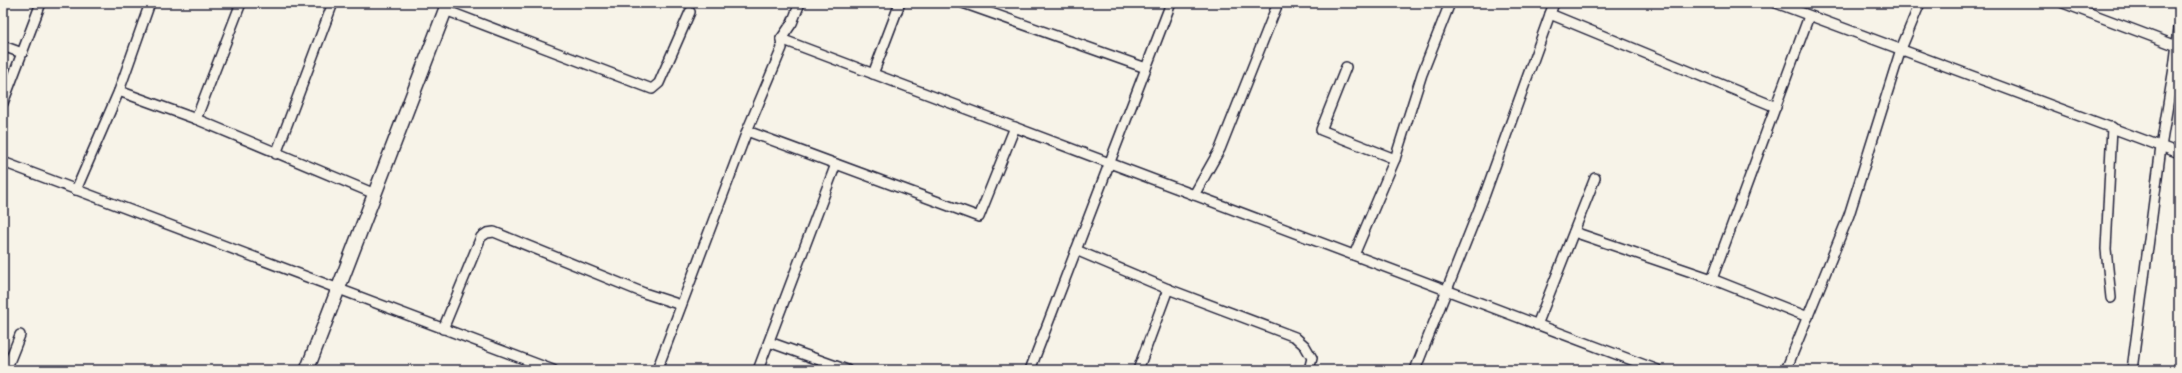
<svg xmlns="http://www.w3.org/2000/svg" width="2182" height="373" font-family="'Gochi Hand',sans-serif">
<rect width="100%" height="100%" fill="#f7f3e8"/>
<filter id="ink" filterUnits="userSpaceOnUse"><feTurbulence type="fractalNoise" baseFrequency=".025" numOctaves="2"/><feDisplacementMap in="SourceGraphic" scale="8" xChannelSelector="R" yChannelSelector="G"/><feConvolveMatrix kernelMatrix="1 2 1 2 8 2 1 2 1" color-interpolation-filters="sRGB"/></filter>
<g filter="url(#ink)">
<g fill="none" stroke-linecap="round" stroke-linejoin="round">
<g stroke="#22223b" stroke-width="12">
<g id="street">
<polyline points="963,3 1146,68"/>
<polyline points="1776,3 2179,153"/>
<polyline points="2063,3 2177,46"/>
<polyline points="445,10 652,89 659,83 690,12"/>
<polyline points="1550,14 1776,107"/>
<polyline points="781,39 1658,370"/>
<polyline points="3,46 22,53"/>
<polyline points="1346,67 1321,130 1395,159"/>
<polyline points="873,74 900,3"/>
<polyline points="119,91 196,119 375,194"/>
<polyline points="3,103 41,3"/>
<polyline points="196,119 241,3"/>
<polyline points="747,131 979,217 1015,127"/>
<polyline points="276,154 333,3"/>
<polyline points="3,162 553,370"/>
<polyline points="76,190 119,91 150,3"/>
<polyline points="1194,195 1220,149 1278,3"/>
<polyline points="1574,232 1712,279 1808,317"/>
<polyline points="1076,250 1168,289 1295,337 1305,346 1312,358 1309,370"/>
<polyline points="1354,255 1395,159 1422,74 1450,3"/>
<polyline points="1712,279 1809,16"/>
<polyline points="2111,298 2106,249 2112,127"/>
<polyline points="1537,325 1595,178"/>
<polyline points="443,329 481,237 487,233 494,232 644,293 681,305"/>
<polyline points="769,342 847,370"/>
<polyline points="6,370 20,335"/>
<polyline points="657,370 747,131 782,48 781,39 792,23 800,3"/>
<polyline points="758,370 836,164"/>
<polyline points="1030,370 1171,3"/>
<polyline points="1138,370 1168,289"/>
<polyline points="1415,370 1485,194 1554,3"/>
<polyline points="1786,370 1849,215 1901,49 1920,3"/>
<polyline points="2132,370 2161,147 2174,68 2179,28"/>
</g>
</g>
<g stroke="#22223b" stroke-width="16">
<polyline id="secondary" points="307,370 448,3"/>
</g>
<use href="#street" stroke="#f7f3e8" stroke-width="9"/>
<use href="#secondary" stroke="#f7f3e8" stroke-width="13"/>
</g>
</g>
<rect width="2182" height="373" fill="none" stroke="#f7f3e8" stroke-width="16"/>
<rect x="8" y="8" width="2166" height="357" fill="none" stroke="#22223b" stroke-width="1.5" filter="url(#ink)"/>
</svg>
